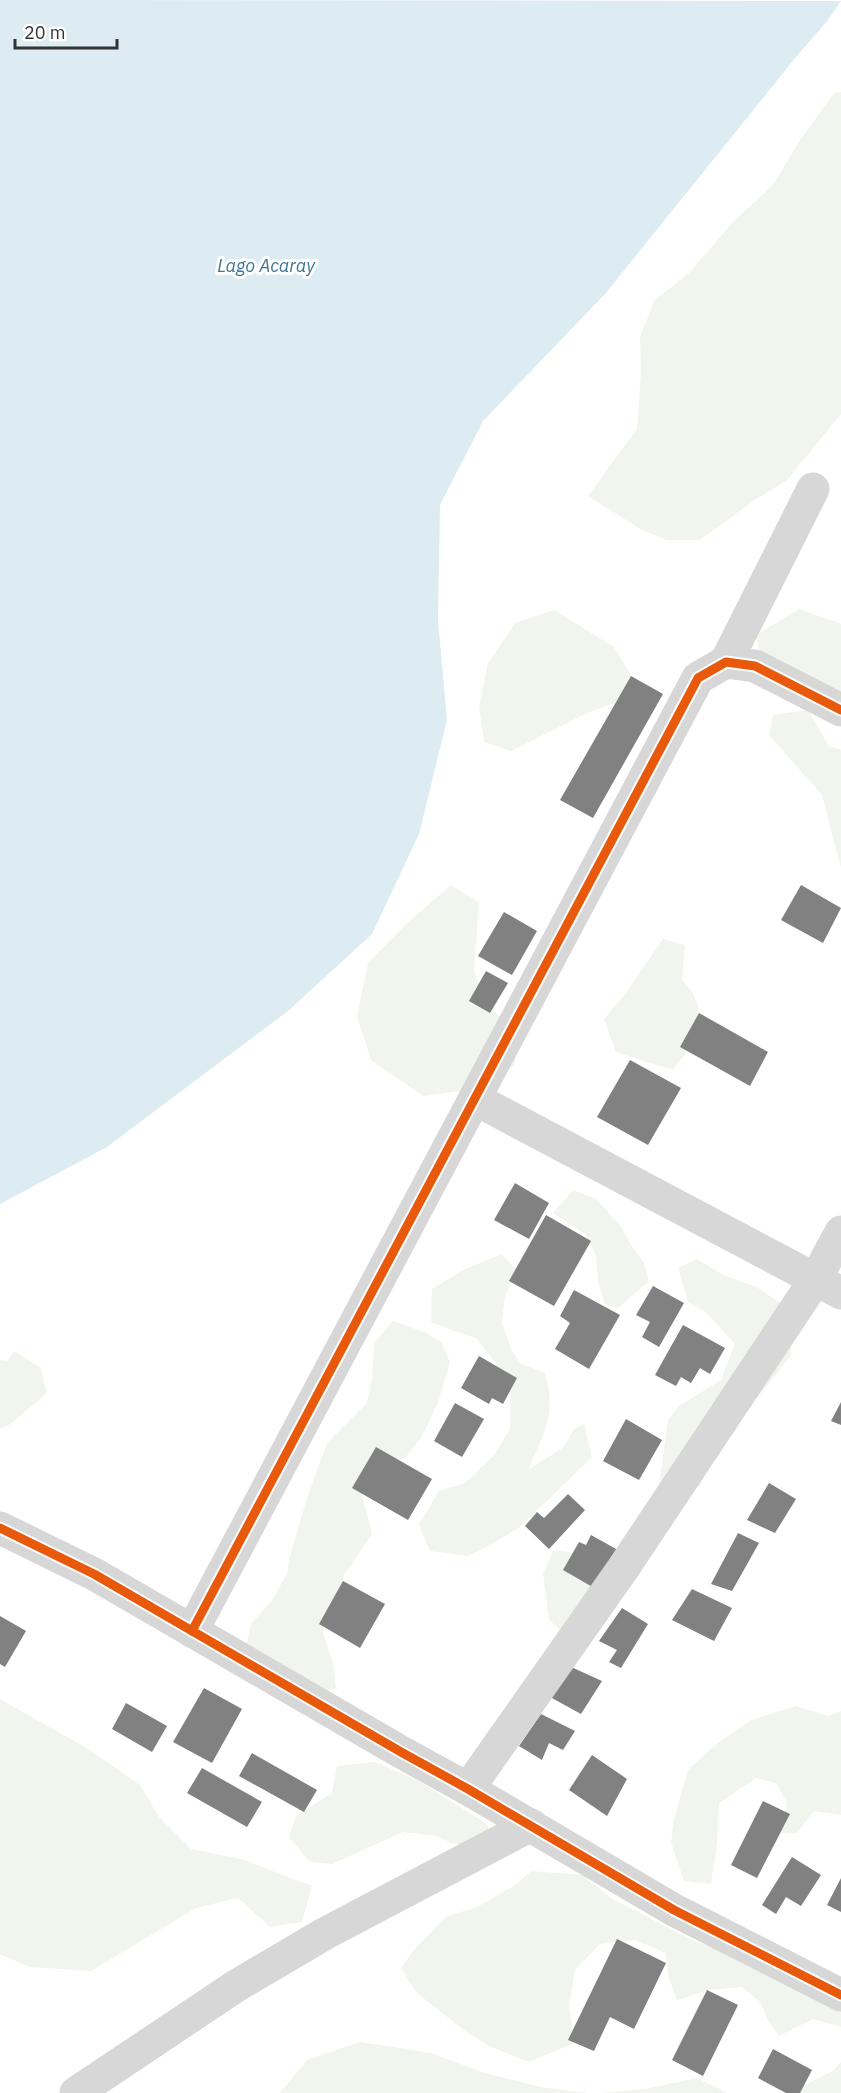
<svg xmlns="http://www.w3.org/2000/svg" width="841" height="2093" font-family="'IBM Plex Sans',sans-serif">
<rect width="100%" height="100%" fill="#fff"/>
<g fill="#f1f5ed">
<polygon points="841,92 841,414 787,480 755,500 700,540 667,540 642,530 588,496 637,429 641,370 640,337 654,301 690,272 732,223 773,185 799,142 834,93"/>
<polygon points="799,609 841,624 841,698 765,679 756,635"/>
<polygon points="554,610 614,647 632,677 619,707 611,704 587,713 511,751 484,742 479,706 488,663 515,623"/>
<polygon points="808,710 829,746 841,750 841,868 822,795 769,735 773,715"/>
<polygon points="451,885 479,902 474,970 483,1000 519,1036 514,1065 476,1089 423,1096 371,1060 357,1017 368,963 406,924"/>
<path d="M663 939 685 945 682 979C686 985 693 991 695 998 706 1025 690 1051 672 1070L616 1052 604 1019 626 993Z"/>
<polygon points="573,1190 596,1199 620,1225 631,1245 644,1263 649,1281 618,1308 605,1305 598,1281 596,1256 585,1234 553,1213"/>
<path d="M502 1254 517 1270 505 1296 502 1323 511 1349 520 1363 545 1373C557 1415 544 1433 528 1470L564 1447 573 1430 584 1424 592 1457 520 1527 495 1542 468 1556 430 1551 419 1525 439 1491 465 1483 494 1455 510 1429 511 1388 494 1361 477 1339 431 1322 432 1289 463 1270Z"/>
<polygon points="697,1259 725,1276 755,1286 779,1302 794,1324 790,1357 757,1398 719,1438 700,1486 670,1499 659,1486 668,1420 679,1406 721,1380 735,1344 707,1313 688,1302 678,1268"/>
<polygon points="393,1321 424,1332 441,1342 450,1362 438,1403 421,1438 405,1458 375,1466 358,1478 372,1534 344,1575 338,1595 324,1617 323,1633 333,1663 336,1689 305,1696 245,1651 251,1624 272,1600 287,1574 289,1559 307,1498 327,1443 367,1403 372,1378 374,1343"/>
<polygon points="14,1351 40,1367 47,1393 9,1425 0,1429 0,1360 7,1361"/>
<path d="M553 1551C580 1550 586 1559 607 1574L567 1638 549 1619 543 1574Z"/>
<polygon points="0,1699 88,1749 140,1785 159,1817 191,1849 241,1859 312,1886 302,1922 270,1927 238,1898 196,1908 91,1971 30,1967 0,1954"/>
<polygon points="796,1706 828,1716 841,1711 841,1815 814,1811 797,1833 781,1833 787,1803 776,1783 756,1778 719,1803 717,1843 711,1884 684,1881 671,1842 674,1820 688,1770 714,1746 751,1720"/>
<polygon points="375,1762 417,1780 487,1824 491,1839 472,1846 451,1843 438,1836 403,1832 332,1864 310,1862 289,1837 296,1816 332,1793 337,1766"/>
<polygon points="531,1871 582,1875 611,1898 692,1940 747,1960 841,2001 841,2027 813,2019 779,2036 769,2022 760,2002 742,1987 710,1990 677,2000 669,1979 666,1953 635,1940 600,1944 575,1970 569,2005 574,2043 529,2062 489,2046 465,2031 417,1993 401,1969 412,1952 447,1916 477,1907 517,1884"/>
<polygon points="360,2042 431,2053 485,2073 546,2088 589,2093 280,2093 307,2060"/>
<polygon points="841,2062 841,2093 789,2093 833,2071"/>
<polygon points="697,2078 727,2093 600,2093 646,2089"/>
</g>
<polygon fill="#ddebf3" points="0,0 841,1 828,20 796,57 605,294 483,421 440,505 438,621 447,720 419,834 372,934 288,1011 107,1147 0,1204"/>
<g fill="#818181">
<polygon points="631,676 663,694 593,818 560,800"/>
<polygon points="801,885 841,908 823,943 781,920"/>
<polygon points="504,912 537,931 512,975 478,956"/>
<polygon points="486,971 508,983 490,1013 469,1001"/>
<polygon points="699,1013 768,1052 750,1086 680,1047"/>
<polygon points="630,1060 681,1088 648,1145 597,1117"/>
<polygon points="515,1183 549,1203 529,1239 494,1220"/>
<polygon points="546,1215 591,1241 554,1306 509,1281"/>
<polygon points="653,1286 684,1303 659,1347 642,1337 650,1322 636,1315"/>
<polygon points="574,1290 620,1315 589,1369 555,1349 570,1323 560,1316"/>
<polygon points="683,1325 725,1348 710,1374 700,1368 691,1383 681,1377 676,1386 655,1375"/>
<polygon points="479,1356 517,1378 503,1404 492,1398 489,1404 461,1388"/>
<polygon points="841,1402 841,1425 831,1421"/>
<polygon points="455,1403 484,1419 462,1457 434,1441"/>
<polygon points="626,1419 662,1440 639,1480 603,1461"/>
<polygon points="376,1447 432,1479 408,1520 352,1488"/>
<polygon points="769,1483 796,1499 775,1533 747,1520"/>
<polygon points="568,1494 585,1510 549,1549 525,1526 537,1512 544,1518"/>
<polygon points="738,1533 759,1543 732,1591 711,1584"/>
<polygon points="591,1535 618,1550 596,1589 563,1570 579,1542 586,1545"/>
<polygon points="343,1581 385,1604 360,1648 319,1624"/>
<polygon points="692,1589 732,1608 714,1641 672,1620"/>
<polygon points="622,1608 648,1624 621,1668 609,1662 617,1650 599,1641"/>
<polygon points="0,1616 26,1631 5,1667 0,1664"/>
<polygon points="569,1666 602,1681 581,1714 550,1697"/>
<polygon points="204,1688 242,1709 212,1763 173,1742"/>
<polygon points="126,1703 167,1726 152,1752 112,1729"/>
<polygon points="541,1714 575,1731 563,1750 549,1743 542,1760 519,1746"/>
<polygon points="252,1753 317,1790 304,1812 239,1776"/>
<polygon points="592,1755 627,1779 607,1816 569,1790"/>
<polygon points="202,1768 262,1802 247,1827 187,1793"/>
<polygon points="763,1801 790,1814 757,1878 731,1865"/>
<polygon points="792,1857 821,1875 801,1906 786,1897 776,1914 762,1905"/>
<polygon points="841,1878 841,1912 827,1905"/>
<polygon points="617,1939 666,1963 634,2029 610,2017 594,2051 568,2040"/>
<polygon points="707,1990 738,2005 703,2076 672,2060"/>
<polygon points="773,2049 812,2070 800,2093 786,2093 758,2078"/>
</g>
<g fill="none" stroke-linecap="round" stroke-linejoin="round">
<g stroke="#d7d7d7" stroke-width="33">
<polyline points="726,662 813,489"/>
<polyline points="475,1099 841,1293"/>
<polyline points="0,1528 94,1574 401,1752 468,1789 674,1910 841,1995"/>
<polyline points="192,1631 698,678 726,662 755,666 841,710"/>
<polyline points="468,1789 624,1567 815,1280 841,1232"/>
<polyline points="76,2093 236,1986 326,1933 531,1825"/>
</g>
<g stroke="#fff" stroke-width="13">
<g id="cycleway">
<polyline points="0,1528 94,1574 401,1752 468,1789 674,1910 841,1995"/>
<polyline points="192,1631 698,678 726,662 755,666 841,710"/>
</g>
</g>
<use href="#cycleway" stroke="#e8590c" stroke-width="9"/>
</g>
<g text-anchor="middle" stroke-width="6" stroke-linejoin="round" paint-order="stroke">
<g font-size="18" font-style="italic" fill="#3f7597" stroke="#fff">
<text x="266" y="272">Lago Acaray</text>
</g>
</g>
<path d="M15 39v9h102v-9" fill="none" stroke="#333333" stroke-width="3"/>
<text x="24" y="39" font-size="18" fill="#333333" stroke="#ffffff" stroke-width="4.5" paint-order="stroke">20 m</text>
</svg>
